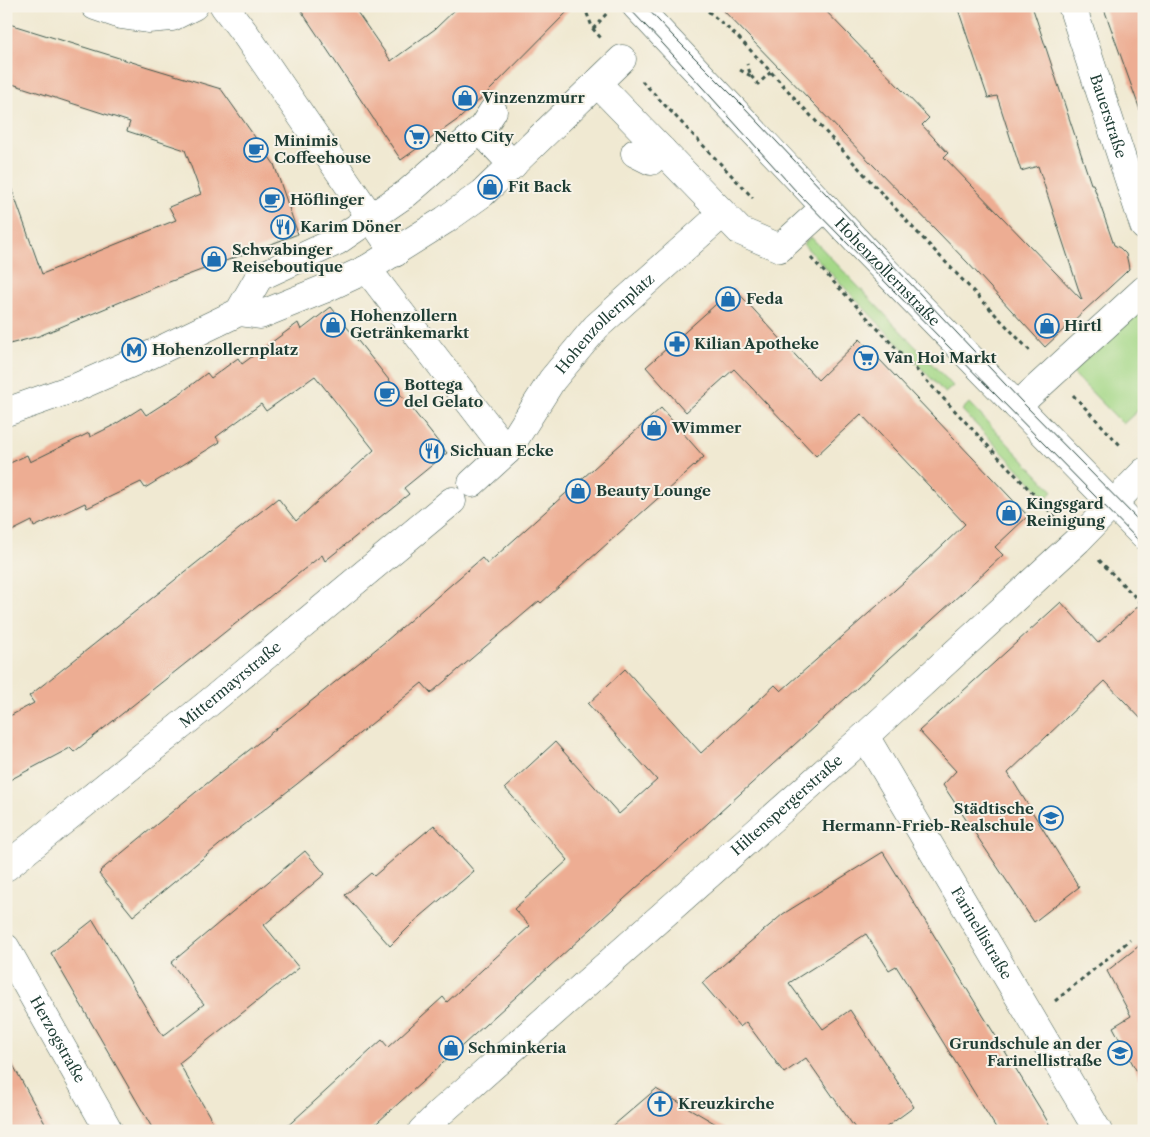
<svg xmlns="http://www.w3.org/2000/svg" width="1150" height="1137" font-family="'Libre Caslon Text',serif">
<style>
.green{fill:#a5d888;stroke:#628a5e}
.building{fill:#edad93}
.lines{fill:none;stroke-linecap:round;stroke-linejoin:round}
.minor-casing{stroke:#3e574c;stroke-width:29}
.path{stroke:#3e574c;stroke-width:3;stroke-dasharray:4 4;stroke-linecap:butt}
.minor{stroke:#fff;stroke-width:28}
.tram{stroke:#1f3d34;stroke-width:1}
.labels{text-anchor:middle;stroke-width:4;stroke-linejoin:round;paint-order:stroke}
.poi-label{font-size:15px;font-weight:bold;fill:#1f3d34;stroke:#f7f3e8;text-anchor:start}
.street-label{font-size:15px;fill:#1f3d34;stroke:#f7f3e8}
</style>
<rect width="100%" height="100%" fill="#f7f3e8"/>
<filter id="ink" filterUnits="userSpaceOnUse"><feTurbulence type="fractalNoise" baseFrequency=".02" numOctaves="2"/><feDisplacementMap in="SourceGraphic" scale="10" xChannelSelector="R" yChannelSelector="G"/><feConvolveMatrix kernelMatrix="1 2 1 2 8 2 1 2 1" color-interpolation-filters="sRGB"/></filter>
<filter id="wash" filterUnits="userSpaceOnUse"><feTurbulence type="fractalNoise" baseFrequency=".0096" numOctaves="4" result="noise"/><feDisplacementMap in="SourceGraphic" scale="20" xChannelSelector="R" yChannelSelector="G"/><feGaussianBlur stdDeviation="1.12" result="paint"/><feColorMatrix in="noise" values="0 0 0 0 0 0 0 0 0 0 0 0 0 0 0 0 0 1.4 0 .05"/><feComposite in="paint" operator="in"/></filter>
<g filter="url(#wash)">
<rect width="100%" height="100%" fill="#f0e9d2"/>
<g class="green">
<polygon points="811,237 953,386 945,393 803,244"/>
<polygon points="1144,306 1144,405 1123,424 1072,372"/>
<polygon points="969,403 1053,491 1046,498 962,410"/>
</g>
<g id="blocks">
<g class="building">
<polygon points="298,6 353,6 391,61 435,29 459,6 573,6 487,93 460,118 401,160"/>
<polygon points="719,6 821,6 929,118 922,125 948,153 944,157 1082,300 1038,166 1021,171 997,96 988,98 957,6 1032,6 1091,184 1093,184 1114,245 1120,248 1126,254 1128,263 1129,269 1124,274 1045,347 967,262"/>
<polygon points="1103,6 1144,6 1144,110 1140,110"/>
<polygon points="6,23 148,67 221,89 274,164 298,234 161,285 39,336 6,345 6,185 10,184 42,274 176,220 169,207 201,194 185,150 127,131 130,122 6,82"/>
<polygon points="734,288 818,380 860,339 1028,516 995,547 1003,555 974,582 368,1131 282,1131 382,1040 388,1047 443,997 447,1002 530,926 514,909 568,860 505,788 555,742 619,814 657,780 588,704 625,669 701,753 775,685 781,691 904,582 965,524 861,414 816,456 734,369 686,412 646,367"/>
<polygon points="331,307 447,453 404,488 409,494 325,561 322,555 74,752 70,748 6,782 6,718 34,703 29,696 278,498 296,521 374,450 315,376 266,411 261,404 216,437 220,442 145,488 141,482 87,508 85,503 34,527 32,521 6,534 6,465 27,455 30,462 89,433 90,437 114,425 141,408 146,415 182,392 207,373 211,378 238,358 242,364 298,323 301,330"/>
<polygon points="661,408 704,457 541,603 539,601 431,693 422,683 297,784 230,836 133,916 99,874 101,872 100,871 196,792 324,691 386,641 482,558 487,564"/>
<polygon points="1144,601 1144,722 1105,681 1008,773 1079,887 1034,922 943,785 956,771 919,731 1061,602 1098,643"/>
<polygon points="434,825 474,871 414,922 390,946 345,895 371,873 374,876"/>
<polygon points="305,851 325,874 264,925 299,968 179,1063 218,1131 154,1131 51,953 93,920 163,1036 204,1004 171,963"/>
<polygon points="883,852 1041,1110 1053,1131 998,1131 896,966 889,970 866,934 789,983 823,1029 850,1010 914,1107 881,1131 857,1131 806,1058 784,1073 746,1022 740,1027 702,983 783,914"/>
<polygon points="1144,942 1144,1085 1113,1027 1131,1016 1107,971"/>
<polygon points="6,1052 49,1131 6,1131"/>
<polygon points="656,1089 728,1131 607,1131"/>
</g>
</g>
</g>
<g filter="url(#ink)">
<use href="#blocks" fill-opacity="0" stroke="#3e574c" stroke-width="1"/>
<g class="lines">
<g class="minor-casing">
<g id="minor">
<polyline points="95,6 121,15 148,19 172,17 194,6"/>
<polyline points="224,6 246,35 395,253"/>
<path id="s1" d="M636,6l230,245 278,285"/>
<path id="s2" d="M1072,6l72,220"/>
<polyline points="597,83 740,231 780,248 825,207"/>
<polyline points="480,130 513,165"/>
<polyline points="635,153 651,161 662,150"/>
<polyline points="367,269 507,451"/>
<polyline points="239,312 259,277 337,241 407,193 482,128 493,111"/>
<polyline points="1017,406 1144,290"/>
<polyline points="6,412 77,387 150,355 239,312 260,315 324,289 367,269 445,220 483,193 622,59"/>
<path id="s3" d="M472,483l35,-32 45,-71 44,-53 126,-113"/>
<path id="s4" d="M865,736l233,395"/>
<path id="s5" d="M6,867l204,-165 242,-201"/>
<path id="s6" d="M6,948l103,183"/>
<path id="s7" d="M422,1131l18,-18 425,-377 213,-196 66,-68"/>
</g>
</g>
<g class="path">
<polyline points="584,6 593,29 601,38"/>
<polyline points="702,6 737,36 771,72 916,231 1032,353"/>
<polyline points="593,29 607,13"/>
<polyline points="740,70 751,76 747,64"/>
<polyline points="751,76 758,84 771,72"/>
<polyline points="642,81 753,198"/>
<polyline points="811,258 1057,519"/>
<polyline points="1073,395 1120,445"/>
<polyline points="1099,560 1144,606"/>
<polyline points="1055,1001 1130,940"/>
</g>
<use href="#minor" class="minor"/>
<g class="tram">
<polyline points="627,6 664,45 796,191 1144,546"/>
<polyline points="645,6 673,36 744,107 1022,402 1144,526"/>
</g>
</g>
</g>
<defs>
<g id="shop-ring" transform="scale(1.25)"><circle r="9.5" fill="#f7f3e8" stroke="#1f6fb2" stroke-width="1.5"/><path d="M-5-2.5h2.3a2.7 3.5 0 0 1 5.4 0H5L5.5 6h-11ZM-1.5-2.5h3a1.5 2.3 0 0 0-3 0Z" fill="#1f6fb2"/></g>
<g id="supermarket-ring" transform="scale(1.25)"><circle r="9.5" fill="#f7f3e8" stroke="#1f6fb2" stroke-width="1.5"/><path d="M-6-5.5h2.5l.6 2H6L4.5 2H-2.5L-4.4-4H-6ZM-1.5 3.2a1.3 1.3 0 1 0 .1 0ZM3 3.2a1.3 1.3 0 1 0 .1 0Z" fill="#1f6fb2"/></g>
<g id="cafe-ring" transform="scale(1.25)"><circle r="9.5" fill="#f7f3e8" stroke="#1f6fb2" stroke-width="1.5"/><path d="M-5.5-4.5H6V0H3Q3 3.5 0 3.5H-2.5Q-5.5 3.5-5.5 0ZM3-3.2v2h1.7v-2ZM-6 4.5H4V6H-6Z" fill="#1f6fb2"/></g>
<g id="restaurant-ring" transform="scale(1.25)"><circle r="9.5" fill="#f7f3e8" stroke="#1f6fb2" stroke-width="1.5"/><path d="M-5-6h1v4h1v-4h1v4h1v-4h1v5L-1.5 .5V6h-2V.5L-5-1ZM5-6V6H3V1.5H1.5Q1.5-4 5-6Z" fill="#1f6fb2"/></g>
<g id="pharmacy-ring" transform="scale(1.25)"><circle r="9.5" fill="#f7f3e8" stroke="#1f6fb2" stroke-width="1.5"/><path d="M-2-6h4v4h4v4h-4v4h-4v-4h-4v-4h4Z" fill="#1f6fb2"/></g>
<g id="metro-ring" transform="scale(1.25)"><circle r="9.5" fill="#f7f3e8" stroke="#1f6fb2" stroke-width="1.5"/><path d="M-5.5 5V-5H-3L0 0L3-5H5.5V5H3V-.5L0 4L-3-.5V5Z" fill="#1f6fb2"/></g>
<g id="school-ring" transform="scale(1.25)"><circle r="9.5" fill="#f7f3e8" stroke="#1f6fb2" stroke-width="1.5"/><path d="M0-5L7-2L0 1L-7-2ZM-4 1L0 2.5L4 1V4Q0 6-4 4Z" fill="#1f6fb2"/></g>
<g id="church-ring" transform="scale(1.25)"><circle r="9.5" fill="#f7f3e8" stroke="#1f6fb2" stroke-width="1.5"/><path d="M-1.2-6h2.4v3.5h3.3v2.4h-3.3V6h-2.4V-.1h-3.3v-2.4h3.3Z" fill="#1f6fb2"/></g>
</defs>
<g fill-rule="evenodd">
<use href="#shop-ring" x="465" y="98"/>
<use href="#supermarket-ring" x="417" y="137"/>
<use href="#cafe-ring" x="256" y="150"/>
<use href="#shop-ring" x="490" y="187"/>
<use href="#cafe-ring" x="272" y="200"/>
<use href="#restaurant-ring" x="283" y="227"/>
<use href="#shop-ring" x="214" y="259"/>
<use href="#shop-ring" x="728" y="299"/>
<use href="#shop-ring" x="333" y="325"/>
<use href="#shop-ring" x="1047" y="326"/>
<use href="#pharmacy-ring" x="677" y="344"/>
<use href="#metro-ring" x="134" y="350"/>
<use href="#supermarket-ring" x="866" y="358"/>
<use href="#cafe-ring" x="387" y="394"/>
<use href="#shop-ring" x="654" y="428"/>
<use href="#restaurant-ring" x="432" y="451"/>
<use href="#shop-ring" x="578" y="491"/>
<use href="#shop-ring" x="1009" y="513"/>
<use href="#school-ring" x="1051" y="818"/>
<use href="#shop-ring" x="451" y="1048"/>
<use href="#school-ring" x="1120" y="1053"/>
<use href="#church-ring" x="660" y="1104"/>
</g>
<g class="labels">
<g class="poi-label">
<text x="482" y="103">Vinzenzmurr</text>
<text x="434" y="142">Netto City</text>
<text x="274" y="146">Minimis<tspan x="274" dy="17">Coffeehouse</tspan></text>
<text x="508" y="192">Fit Back</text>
<text x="290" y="205">Höflinger</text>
<text x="300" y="232">Karim Döner</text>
<text x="232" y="255">Schwabinger<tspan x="232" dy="17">Reiseboutique</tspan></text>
<text x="746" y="304">Feda</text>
<text x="350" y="321">Hohenzollern<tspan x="350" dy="17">Getränkemarkt</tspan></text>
<text x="1064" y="331">Hirtl</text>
<text x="694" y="349">Kilian Apotheke</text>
<text x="152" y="355">Hohenzollernplatz</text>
<text x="884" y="363">Van Hoi Markt</text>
<text x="404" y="390">Bottega<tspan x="404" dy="17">del Gelato</tspan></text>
<text x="672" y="433">Wimmer</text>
<text x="450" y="456">Sichuan Ecke</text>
<text x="596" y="496">Beauty Lounge</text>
<text x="1026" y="509">Kingsgard<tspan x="1026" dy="17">Reinigung</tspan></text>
<text x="1034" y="814" text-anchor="end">Städtische<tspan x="1034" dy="17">Hermann-Frieb-Realschule</tspan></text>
<text x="1102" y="1049" text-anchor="end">Grundschule an der<tspan x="1102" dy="17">Farinellistraße</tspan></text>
<text x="468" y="1053">Schminkeria</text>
<text x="678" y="1109">Kreuzkirche</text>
</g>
<g class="street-label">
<text dy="5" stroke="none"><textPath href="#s2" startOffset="116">Bauerstraße</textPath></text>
<text dy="5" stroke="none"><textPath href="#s1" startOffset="366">Hohenzollernstraße</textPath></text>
<text dy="5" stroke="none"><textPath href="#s3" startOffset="209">Hohenzollernplatz</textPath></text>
<text dy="5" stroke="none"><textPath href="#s5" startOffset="289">Mittermayrstraße</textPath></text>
<text dy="5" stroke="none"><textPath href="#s7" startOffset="489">Hiltenspergerstraße</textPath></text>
<text dy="5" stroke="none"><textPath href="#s4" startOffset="229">Farinellistraße</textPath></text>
<text dy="5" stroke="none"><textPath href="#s6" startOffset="105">Herzogstraße</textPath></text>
</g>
</g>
<rect width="1150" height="1137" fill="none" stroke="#f7f3e8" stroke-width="25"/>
</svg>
